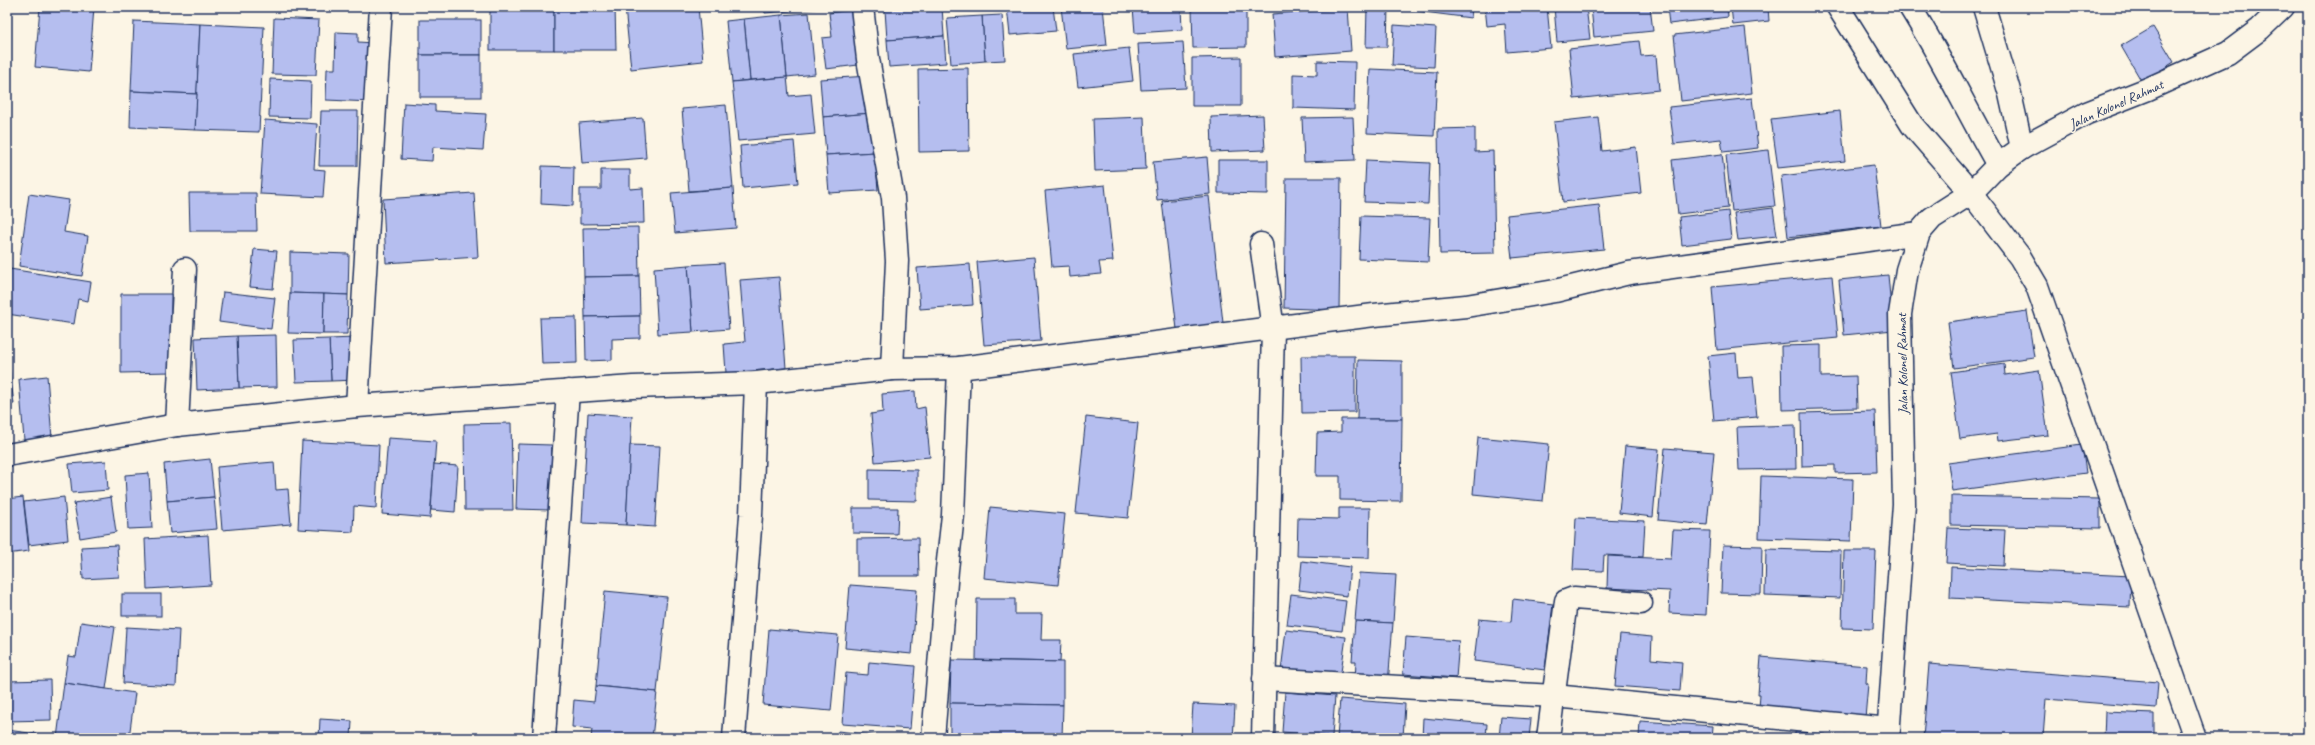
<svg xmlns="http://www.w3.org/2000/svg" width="2315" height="745" font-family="Caveat,sans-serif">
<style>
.building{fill:#b5beef;stroke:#1b2f5e}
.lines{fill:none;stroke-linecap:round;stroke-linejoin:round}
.minor-casing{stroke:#1b2f5e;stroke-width:25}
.minor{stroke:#fcf5e5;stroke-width:22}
.labels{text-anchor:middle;stroke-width:3;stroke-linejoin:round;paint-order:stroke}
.street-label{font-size:14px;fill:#1b2f5e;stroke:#fcf5e5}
</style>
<rect width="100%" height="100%" fill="#fcf5e5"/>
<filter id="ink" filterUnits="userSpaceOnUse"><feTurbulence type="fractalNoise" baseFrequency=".025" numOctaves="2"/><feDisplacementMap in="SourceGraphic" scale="8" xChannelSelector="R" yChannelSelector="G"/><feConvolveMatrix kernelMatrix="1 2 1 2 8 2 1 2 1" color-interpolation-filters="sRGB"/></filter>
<g filter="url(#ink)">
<g class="building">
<polygon points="40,7 94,7 89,72 35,67"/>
<rect x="490" y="7" width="64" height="43"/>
<polygon points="554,7 615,7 616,50 554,50"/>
<polygon points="625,7 698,7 703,61 631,69"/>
<polygon points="764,7 822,7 822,8 765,13"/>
<polygon points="942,7 944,36 887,40 885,10"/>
<polygon points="1007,7 1053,7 1056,31 1010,35"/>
<polygon points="1061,7 1103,7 1107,45 1066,49"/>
<polygon points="1133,7 1181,7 1182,30 1135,33"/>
<polygon points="1192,7 1246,7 1246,47 1193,48"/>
<polygon points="1367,7 1388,7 1387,47 1366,47"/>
<polygon points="1400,7 1472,7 1471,18 1400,9"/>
<polygon points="1485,7 1547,7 1551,48 1507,52 1505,24 1487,26"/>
<polygon points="1554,7 1586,7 1590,39 1557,42"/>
<polygon points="1591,7 1650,7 1653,31 1594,37"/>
<polygon points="1667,7 1727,7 1728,17 1669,24"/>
<polygon points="1731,7 1768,7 1769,21 1733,25"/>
<polygon points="1348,8 1351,51 1275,57 1272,14"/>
<polygon points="859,9 866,64 826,69 822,38 832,37 829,13"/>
<polygon points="809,13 815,74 787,77 781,15"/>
<polygon points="781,15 787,77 750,80 744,19"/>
<polygon points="1002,15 1005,60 985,61 982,16"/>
<polygon points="982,16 985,61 951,64 947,18"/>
<polygon points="274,18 319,20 316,75 272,74"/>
<polygon points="744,19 750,80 732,82 726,21"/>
<rect x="420" y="20" width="61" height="35"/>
<polygon points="134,21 200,24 197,94 131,91"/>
<polygon points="200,24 264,27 259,132 195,130"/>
<polygon points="1394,25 1436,28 1434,67 1392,65"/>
<polygon points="1745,27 1752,93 1681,101 1674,35"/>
<polygon points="2153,27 2174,62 2142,82 2121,46"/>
<polygon points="336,32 358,33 358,42 374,43 372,102 326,100 327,69 335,69"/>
<polygon points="944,36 946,63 889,67 887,40"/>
<polygon points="1639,41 1641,56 1656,55 1659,90 1574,99 1569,49"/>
<polygon points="1183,42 1186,88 1141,90 1138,44"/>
<polygon points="1129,48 1133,81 1078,87 1074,54"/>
<rect x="420" y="55" width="61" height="42"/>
<polygon points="1241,57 1241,106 1192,106 1192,58"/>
<polygon points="1317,61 1355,62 1354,110 1293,108 1293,74 1317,75"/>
<polygon points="968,68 969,151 919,152 918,69"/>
<polygon points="1370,69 1437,72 1434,136 1367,133"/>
<polygon points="869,76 872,113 823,117 820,79"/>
<polygon points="787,77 789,96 811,94 815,134 738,141 732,82"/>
<polygon points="270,79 311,81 310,118 269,117"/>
<polygon points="131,91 197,94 195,130 130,127"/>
<polygon points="1752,98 1758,148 1723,152 1721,139 1674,144 1669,107"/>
<polygon points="404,103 435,105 435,111 486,114 483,150 433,147 432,161 401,159"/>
<polygon points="726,105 733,188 689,191 682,109"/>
<polygon points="321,111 358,111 357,166 319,166"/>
<polygon points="1840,111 1845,161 1778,168 1771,119"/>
<polygon points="872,113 875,152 826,155 823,117"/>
<polygon points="1263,115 1265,150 1212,152 1211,117"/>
<polygon points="1144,117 1146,169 1095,171 1093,119"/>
<polygon points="1353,117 1355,160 1304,162 1302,118"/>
<polygon points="1598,117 1602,151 1636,147 1641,193 1563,202 1554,122"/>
<polygon points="643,118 646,158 582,163 579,123"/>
<polygon points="265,120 317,124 314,169 325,170 323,197 260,194"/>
<polygon points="1475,128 1475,152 1493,151 1495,253 1440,254 1438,129"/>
<polygon points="794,141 798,183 743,188 740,146"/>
<polygon points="1768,150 1775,206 1732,211 1726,155"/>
<polygon points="875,152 878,190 829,193 826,155"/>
<polygon points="1722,154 1728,208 1678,214 1672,160"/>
<polygon points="1207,157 1210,194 1157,200 1153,162"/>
<polygon points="1218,160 1268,160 1268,194 1218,193"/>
<polygon points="1366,160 1430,163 1428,204 1364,202"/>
<polygon points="1874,165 1881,226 1788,237 1781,176"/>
<polygon points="542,166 574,167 573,206 541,204"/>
<polygon points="601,170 630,170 630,189 643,188 644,223 580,224 580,189 601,189"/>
<polygon points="1286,178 1341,178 1339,310 1284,308"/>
<polygon points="1105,185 1113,261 1099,262 1101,274 1070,277 1069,266 1052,267 1045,191"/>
<polygon points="733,188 736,228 675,233 671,193"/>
<polygon points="189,193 256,193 257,231 190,231"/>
<polygon points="474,193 478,257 386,263 383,199"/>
<polygon points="29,194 69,200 64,232 88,236 82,276 19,266"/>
<polygon points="1209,196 1224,332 1178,338 1162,201"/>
<polygon points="1599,205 1604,249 1512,258 1507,215"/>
<polygon points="1773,208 1777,236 1738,240 1734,213"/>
<polygon points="1728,211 1731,239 1682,245 1679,217"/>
<polygon points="1361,216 1430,218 1428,262 1359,259"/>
<polygon points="638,227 639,276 584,277 583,228"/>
<polygon points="254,249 277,251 273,289 250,287"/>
<polygon points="290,252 349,254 348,295 290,293"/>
<polygon points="7,257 9,257 7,272"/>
<polygon points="1034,257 1041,341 984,345 977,262"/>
<polygon points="724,263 729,329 693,332 688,265"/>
<polygon points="970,264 973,305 920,309 917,268"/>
<polygon points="688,265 693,332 658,334 654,268"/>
<polygon points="10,269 91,282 88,301 78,299 74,324 7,314 7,289"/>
<polygon points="1888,275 1893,330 1844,335 1839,280"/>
<polygon points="639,276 640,316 585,317 584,277"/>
<polygon points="1832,276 1838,338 1717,350 1712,287"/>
<polygon points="779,277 786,368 726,373 724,344 745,342 740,280"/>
<polygon points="223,292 275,298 271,329 219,322"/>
<polygon points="290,293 324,294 323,334 288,333"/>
<polygon points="121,294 171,294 171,372 121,373"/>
<polygon points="324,294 348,295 347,334 323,334"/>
<polygon points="2027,311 2034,357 1954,368 1948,322"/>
<polygon points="640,316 640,338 612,339 612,360 586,361 585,317"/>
<polygon points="576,317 577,363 542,364 540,318"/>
<polygon points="276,335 277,387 239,388 237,336"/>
<polygon points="237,336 239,388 197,390 195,338"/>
<polygon points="355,338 357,380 331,381 329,339"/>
<polygon points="329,339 331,381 296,382 294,340"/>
<polygon points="1821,345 1821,377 1856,376 1857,408 1782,410 1781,346"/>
<polygon points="7,349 14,404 7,404"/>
<polygon points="1736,353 1738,378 1753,377 1757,417 1714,421 1708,356"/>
<polygon points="1301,356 1355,356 1355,412 1302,413"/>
<polygon points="1358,360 1402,361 1402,419 1357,419"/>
<polygon points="2004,364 2005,375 2039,370 2048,435 1998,441 1997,434 1960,439 1951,372"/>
<polygon points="47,376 52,438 24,440 19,379"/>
<polygon points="915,391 916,409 925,407 930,457 875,462 871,414 883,412 882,394"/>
<polygon points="1875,411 1877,472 1835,473 1835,465 1802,466 1801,413"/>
<polygon points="588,413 632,416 626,525 582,523"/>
<polygon points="1086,417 1138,423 1128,518 1076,513"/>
<polygon points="1341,419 1402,419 1401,501 1340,500 1340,476 1316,476 1317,433 1341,432"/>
<polygon points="511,423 513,510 465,510 464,424"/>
<polygon points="1795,425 1796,469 1739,470 1737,427"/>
<polygon points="1478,437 1549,444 1543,501 1473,494"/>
<polygon points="388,438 436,441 430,518 382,514"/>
<polygon points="302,441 379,445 376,508 354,506 353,532 298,529"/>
<polygon points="518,444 552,445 550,510 516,509"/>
<polygon points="630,445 660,446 655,527 626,525"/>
<polygon points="2082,445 2086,473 1952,491 1948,463"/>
<polygon points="1625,446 1659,449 1653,517 1619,513"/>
<polygon points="1665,448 1714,452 1707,525 1658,520"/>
<polygon points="210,459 214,497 167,501 164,464"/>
<polygon points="106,461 108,490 72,493 69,464"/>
<polygon points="274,462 276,490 288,489 291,524 222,530 217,467"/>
<polygon points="434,464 458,466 455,512 431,510"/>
<polygon points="869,469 917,470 917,501 869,500"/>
<polygon points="149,473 152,528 128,529 125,475"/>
<polygon points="1761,476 1853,479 1851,541 1759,538"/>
<polygon points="1951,496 2100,499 2100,528 1951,525"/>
<polygon points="23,497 29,551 7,554 7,499"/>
<polygon points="64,497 68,540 29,545 24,502"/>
<polygon points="111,497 116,532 80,538 74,503"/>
<polygon points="214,497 217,529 170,533 167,501"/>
<polygon points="990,507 1065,514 1058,585 984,578"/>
<polygon points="853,508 898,508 897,534 853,533"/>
<polygon points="1339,508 1370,508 1369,558 1297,556 1298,518 1339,519"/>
<polygon points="1576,518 1645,521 1643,557 1604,555 1603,571 1573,570"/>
<polygon points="1948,528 2005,530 2003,566 1946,563"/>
<polygon points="1673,530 1710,531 1706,615 1669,613 1670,591 1607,588 1608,556 1671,559"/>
<polygon points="208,535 211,585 147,589 145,539"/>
<polygon points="918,538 919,576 857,576 857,539"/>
<polygon points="117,545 119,577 83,579 81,547"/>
<polygon points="1723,545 1762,546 1761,594 1721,593"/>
<polygon points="1766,549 1841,551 1840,598 1765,595"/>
<polygon points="1844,551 1876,551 1873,629 1842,628"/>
<polygon points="1302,561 1350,567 1347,596 1299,590"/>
<polygon points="1951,567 2131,576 2130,607 1950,598"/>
<polygon points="1359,573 1396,575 1393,623 1355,621"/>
<polygon points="850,585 917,590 912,654 845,648"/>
<polygon points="605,591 667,597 657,692 596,686"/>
<rect x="122" y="594" width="39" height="22"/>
<polygon points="1291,594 1346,601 1342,631 1287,625"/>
<polygon points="977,599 1015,599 1015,614 1042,614 1041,640 1061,640 1060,662 976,660"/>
<polygon points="1513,599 1553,604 1545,670 1474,661 1479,619 1511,622"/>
<polygon points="1355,621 1393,623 1388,684 1355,681 1356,661 1352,661"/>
<polygon points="81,622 115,627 106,689 64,683 68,656 76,657"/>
<polygon points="126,627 179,630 176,686 123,683"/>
<polygon points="769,629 838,635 831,711 763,705"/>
<polygon points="1286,630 1346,637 1340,679 1281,671"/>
<polygon points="1620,634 1652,637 1651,659 1682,662 1680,691 1615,686"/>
<polygon points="1406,637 1459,641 1456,678 1403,674"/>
<polygon points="1761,657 1867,666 1866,683 1868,684 1865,718 1759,708 1760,694 1758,694"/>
<polygon points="951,660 1063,662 1063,705 950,703"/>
<polygon points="869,662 915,666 910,729 842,724 846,673 868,675"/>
<polygon points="1929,664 2158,682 2156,708 2046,699 2043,738 1923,738"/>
<polygon points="50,680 51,720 7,721 7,681"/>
<polygon points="64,683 135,693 129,738 57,738"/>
<polygon points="596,686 657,692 652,738 591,738 592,729 572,727 574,700 594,702"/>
<polygon points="1285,692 1335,696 1332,736 1282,732"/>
<polygon points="1340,699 1405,704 1403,738 1337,738"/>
<polygon points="950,703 1063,705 1062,738 950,738"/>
<polygon points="1193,704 1235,706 1233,738 1191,738"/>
<polygon points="2105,712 2154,714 2154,738 2104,738"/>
<polygon points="1501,717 1531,719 1529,738 1499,738"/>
<polygon points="1423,718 1487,724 1486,738 1422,738"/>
<polygon points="320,719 352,721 351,738 319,738"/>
<polygon points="1640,721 1713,726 1712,738 1639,738"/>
<polygon points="1796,729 1855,738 1794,738"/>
<polygon points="7,730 37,734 36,738 7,738"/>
<polygon points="838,731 894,738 837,738"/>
<polygon points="1563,733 1592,735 1592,738 1562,738"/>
</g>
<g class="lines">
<g class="minor-casing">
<g id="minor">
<polyline points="862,7 868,59 893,198 897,261 892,369"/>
<polyline points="1838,7 1912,125 1971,193 2020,257 2037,286 2195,738"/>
<path d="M1910,7c32,51 58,106 88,158"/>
<polyline points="1984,7 2010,94 2022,148"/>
<polyline points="1261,244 1273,329 1263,738"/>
<path d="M357,406c9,-133 15,-266 24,-399"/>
<polyline points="177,425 185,269"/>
<polyline points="7,455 177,425 357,406 633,387 756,383 892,369 959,368 1374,315 1466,306 1555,291 1629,273 1919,233"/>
<polyline points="1264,679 1554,696 1889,729"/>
<polyline points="544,738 568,391"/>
<polyline points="734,738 751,515 756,383"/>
<polyline points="933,738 947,570 953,515 959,368"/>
<polyline points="1548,738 1566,601 1574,598 1641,603"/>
<polyline points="1888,738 1904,504 1900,314 1907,270 1919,233 1932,218 1971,193 1998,165 2022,148 2087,113 2148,89 2228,53 2260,29 2283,7"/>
</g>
</g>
<use href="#minor" class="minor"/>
</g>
</g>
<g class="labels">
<g class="street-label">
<text transform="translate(2116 104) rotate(-24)" y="5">Jalan Kolonel Rahmat</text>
<text transform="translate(1902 364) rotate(-91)" y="5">Jalan Kolonel Rahmat</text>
</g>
</g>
<rect width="2315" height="745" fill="none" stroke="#fcf5e5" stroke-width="24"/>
<rect x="12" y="12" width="2291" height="721" fill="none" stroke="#1b2f5e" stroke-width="1.5" filter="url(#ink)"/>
</svg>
